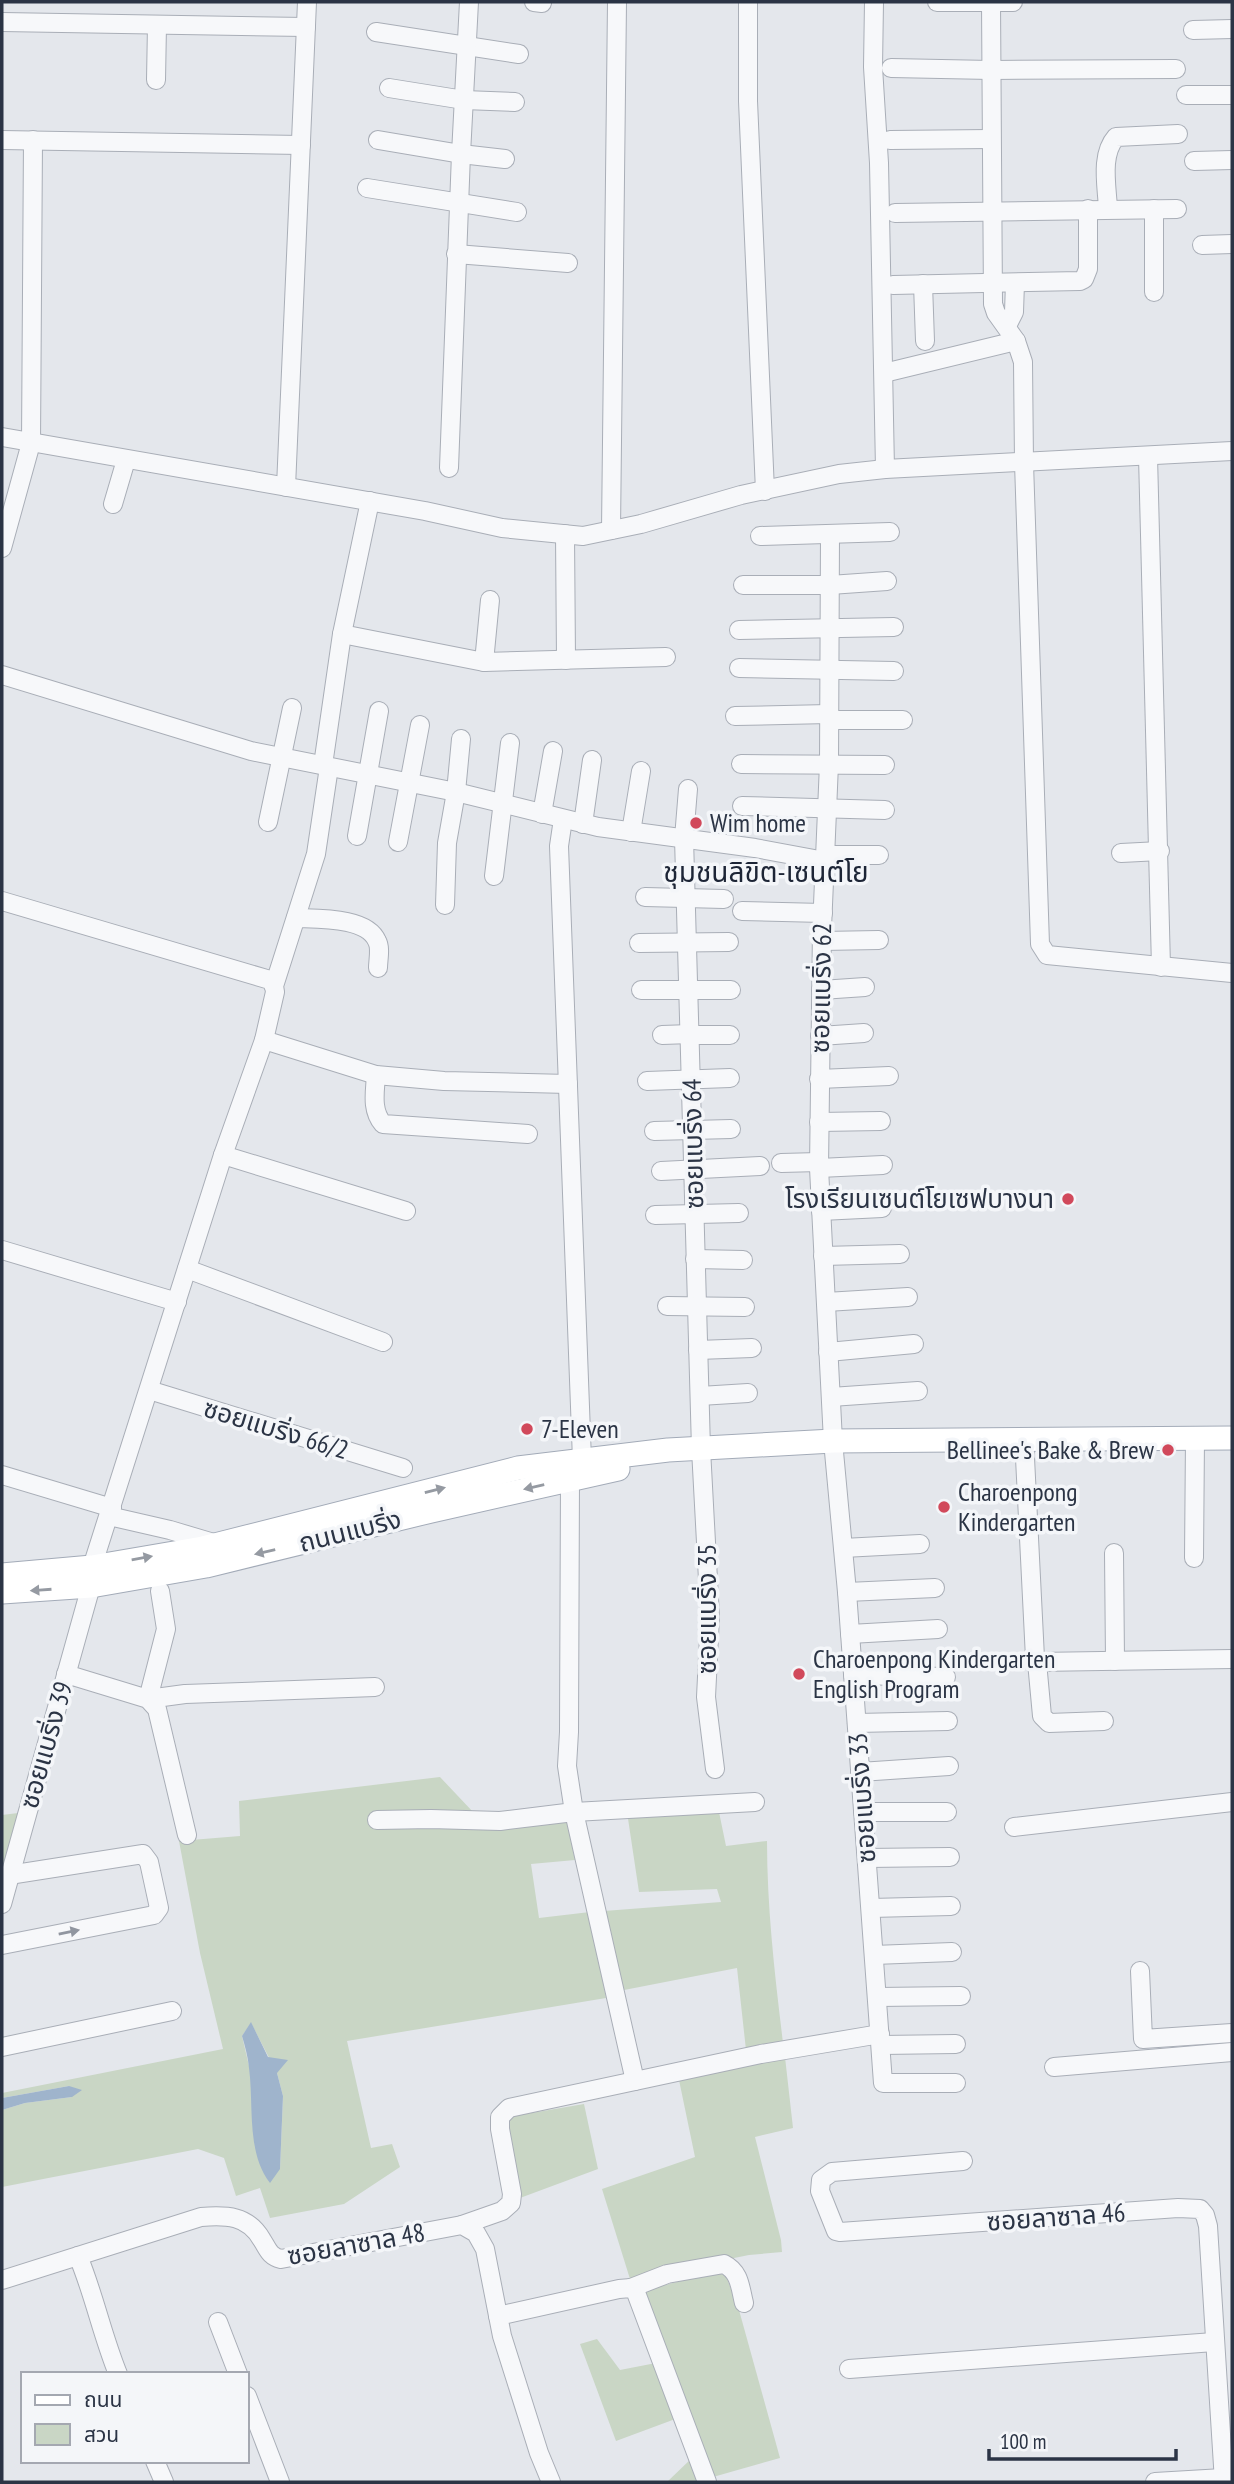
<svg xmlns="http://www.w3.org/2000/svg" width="1234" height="2484" font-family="'PT Sans Narrow','Noto Sans Thai',sans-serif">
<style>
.green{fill:#c9d6c5;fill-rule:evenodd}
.water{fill:#9fb4cc}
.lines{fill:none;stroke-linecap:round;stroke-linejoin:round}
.minor-casing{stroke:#a9aeb7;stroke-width:20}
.major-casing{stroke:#a3abb8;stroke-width:25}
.minor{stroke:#f7f8fa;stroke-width:18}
.major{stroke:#fff;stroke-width:23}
.oneway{fill:#959aa2}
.oneway2{fill:#9196a0}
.poi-dot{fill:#d1495b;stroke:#f4f6f9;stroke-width:2.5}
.labels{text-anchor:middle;stroke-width:7;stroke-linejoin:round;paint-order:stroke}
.poi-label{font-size:26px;fill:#2b3445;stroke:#f4f6f9;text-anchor:start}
.street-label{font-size:26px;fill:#2b3445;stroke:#f4f6f9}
.neighbourhood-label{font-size:28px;fill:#1d2536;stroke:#f4f6f9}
</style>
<rect width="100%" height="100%" fill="#e4e7ec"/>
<g class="green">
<path d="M440,1777l34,36 90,-6 11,53 -44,4 8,54 51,-6 16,86 -259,43 24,107 21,-4 8,23 -56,37 -74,14 -10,-30 -24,8 -12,-38 -26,-9 -196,38v-77l23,-7 47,-6 -3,-11 -67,12v-5l221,-44 -23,-96 -21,-112 61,-5 -1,-35zM251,2023l26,50 6,23 -3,73 -31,-103 -7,-30z"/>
<path d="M627,1812h92l7,34 41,-5c0,68 8,135 16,202l-37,7 -9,-82 -118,23 -15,-80 117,-9 -4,-13 -78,3z"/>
<polygon points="18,1813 9,1858 2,1882 2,1815"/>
<polygon points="785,2057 793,2128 755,2137 781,2240 782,2252 749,2255 630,2279 602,2189 695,2157 679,2080"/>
<polygon points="584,2104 598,2169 520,2198 504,2126 508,2117"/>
<polygon points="717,2272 726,2276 739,2310 780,2458 713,2477 645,2290"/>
<polygon points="597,2339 620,2370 656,2363 678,2418 616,2441 580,2344"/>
<polygon points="692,2458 701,2482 667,2482"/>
</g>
<g class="water">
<path d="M251,2022l17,35 20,3 -11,13 6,23 -3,73 -10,14c-24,-31 -16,-78 -21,-115 -1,-11 -4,-22 -7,-32z"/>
<polygon points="69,2086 82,2090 72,2097 25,2103 2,2110 2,2098"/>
</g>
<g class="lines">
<g class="minor-casing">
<g id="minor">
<polyline points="534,2 542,3"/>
<polyline points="748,2 748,101 765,491"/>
<polyline points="874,2 873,67 879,163 885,469"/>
<polyline points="937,2 1013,2"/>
<polyline points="991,2 993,304 996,313 1016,341 1023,362 1024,463 1040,944 1047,955 1232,973"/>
<polyline points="2,22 306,27"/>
<polyline points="1193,30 1232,29"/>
<polyline points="376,32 519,54"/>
<polyline points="891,68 991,70 1176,69"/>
<polyline points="156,80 157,25"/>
<polyline points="389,88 464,100 515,102"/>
<polyline points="1186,95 1232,95"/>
<polyline points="2,140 301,145"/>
<polyline points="378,140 461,154 505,159"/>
<polyline points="890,140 990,139"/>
<polyline points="1194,161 1232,160"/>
<polyline points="367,188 517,212"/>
<path d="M1108,209c-1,-23 -8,-54 8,-72l62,-3"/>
<polyline points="895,213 1177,209"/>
<polyline points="1202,245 1232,244"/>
<polyline points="456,254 568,263"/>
<polyline points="923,284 925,341"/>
<polyline points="893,285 1080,281 1084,279 1088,269 1088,209"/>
<polyline points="1154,292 1154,209"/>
<polyline points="1007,326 1014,312 1015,283"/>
<polyline points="884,373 1016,341"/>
<polyline points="2,437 425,511 502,528 583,536 641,524 741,495 839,474 885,469 1232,451"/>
<polyline points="1148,456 1161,967"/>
<polyline points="449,468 461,154 469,2"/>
<polyline points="286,487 307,2"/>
<polyline points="113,504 126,460"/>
<polyline points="611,530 617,2"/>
<polyline points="565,534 566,660"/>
<polyline points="830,534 829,764 822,928 819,1168 833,1441 847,1592 883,2083 956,2083"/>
<polyline points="760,536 890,532"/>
<polyline points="2,548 31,443 33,140"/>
<polyline points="743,585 830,585 887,581"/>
<polyline points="739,630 894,627"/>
<polyline points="342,634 484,662 666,657"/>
<polyline points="484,662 490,600"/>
<polyline points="739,668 894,671"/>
<polyline points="2,675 251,751 456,792 598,827 755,848 825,861"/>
<polyline points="735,716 829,714"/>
<polyline points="829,720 903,720"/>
<polyline points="741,764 885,765"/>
<polyline points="323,765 342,634 370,501"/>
<polyline points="688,789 684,838 701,1449 710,1617 706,1697 715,1769"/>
<polyline points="742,806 885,810"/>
<polyline points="542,814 553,751"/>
<polyline points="563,819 559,846 582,1460"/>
<polyline points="268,822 292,708"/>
<polyline points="583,824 592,760"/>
<polyline points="631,832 641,771"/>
<polyline points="357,836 379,711"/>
<polyline points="398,842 420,725"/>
<polyline points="1121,853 1160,851"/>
<polyline points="826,855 879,855"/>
<polyline points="494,876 510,743"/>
<polyline points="645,897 724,899"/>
<polyline points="2,901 270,980 274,986"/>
<polyline points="445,905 447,843 456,792 461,739"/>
<polyline points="742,911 823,913"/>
<path d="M296,918c23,1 71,-1 81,23 4,7 1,19 1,27"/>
<polyline points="822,941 879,940"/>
<polyline points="639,943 729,942"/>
<polyline points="641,990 731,990"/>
<polyline points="821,990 865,987"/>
<polyline points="662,1035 691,1034"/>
<polyline points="691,1035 730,1035"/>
<polyline points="820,1036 864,1033"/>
<polyline points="264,1040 376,1075 444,1081 568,1084"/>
<path d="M376,1075c-1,17 -5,35 7,49l145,10"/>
<polyline points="819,1079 889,1076"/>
<polyline points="647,1081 730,1078"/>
<polyline points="819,1122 881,1121"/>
<polyline points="654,1131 731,1129"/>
<polyline points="223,1155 406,1211"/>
<polyline points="781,1163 819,1162"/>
<polyline points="819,1168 883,1165"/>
<polyline points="661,1171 760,1166"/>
<polyline points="821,1211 882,1208"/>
<polyline points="655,1215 739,1213"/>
<polyline points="2,1250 177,1302"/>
<polyline points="823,1256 900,1254"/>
<polyline points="695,1259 743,1260"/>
<polyline points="187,1269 383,1342"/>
<polyline points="826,1302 908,1297"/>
<polyline points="667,1306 745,1307"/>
<polyline points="698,1350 752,1348"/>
<polyline points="828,1352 914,1344"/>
<polyline points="149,1390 403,1468"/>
<polyline points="700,1396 748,1393"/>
<polyline points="831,1397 918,1391"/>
<polyline points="1024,1438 1035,1658 1037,1662 1232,1659"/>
<polyline points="2,1475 112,1508"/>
<polyline points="570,1479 569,1732 567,1766 574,1812 635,2081"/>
<polyline points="109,1516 170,1530 217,1544"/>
<polyline points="843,1548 920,1544"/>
<polyline points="1114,1553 1115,1661"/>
<polyline points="1194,1558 1195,1438"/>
<polyline points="92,1567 223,1155 264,1040 275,992 274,986 316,854 329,767"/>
<polyline points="160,1591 166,1629 148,1699 185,1694 375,1687"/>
<polyline points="847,1592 935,1588"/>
<polyline points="850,1634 938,1629"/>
<polyline points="1037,1662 1042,1716 1049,1723 1104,1721"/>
<polyline points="66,1674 148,1699 157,1709 187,1835"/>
<polyline points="853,1675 946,1677"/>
<polyline points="857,1723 948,1721"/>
<polyline points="860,1772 949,1766"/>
<polyline points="863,1812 947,1812"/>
<polyline points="377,1820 431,1819 500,1821 574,1812 755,1802"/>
<polyline points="1014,1827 1232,1802"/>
<polyline points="867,1858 950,1857"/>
<polyline points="2,1904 91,1586"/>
<polyline points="871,1908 951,1906"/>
<polyline points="2,1945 154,1915 159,1908 149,1862 143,1854 9,1875"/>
<polyline points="874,1955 952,1952"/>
<polyline points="1140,1971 1143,2039 1232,2033"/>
<polyline points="877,1997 961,1996"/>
<polyline points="881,2045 956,2044"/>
<polyline points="2,2047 172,2011"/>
<polyline points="1054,2067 1232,2052"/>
<polyline points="963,2161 832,2172 821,2180 820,2191 836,2231 840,2232 1178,2208 1200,2209 1205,2215 1208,2226 1224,2482"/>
<polyline points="462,2225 502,2211 511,2203 512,2194 500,2129 500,2117 509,2108 761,2054 880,2034"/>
<path d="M78,2256c16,38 24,79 40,118"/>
<path d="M2,2280l199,-63c25,-2 47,-2 61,23 6,9 7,16 19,19l181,-34 14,8 9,16 17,87 37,117 12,29"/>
<path d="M631,2288l36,-14 57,-10c16,8 16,23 20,39"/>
<polyline points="498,2316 619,2289 631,2288 635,2290 707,2482"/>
<polyline points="218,2322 238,2374"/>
<polyline points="849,2369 1214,2342"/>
<polyline points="247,2396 280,2482"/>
<polyline points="155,2461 164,2482"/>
<polyline points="1155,2482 1223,2478"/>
</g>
</g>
<g class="major-casing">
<g id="major">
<polyline points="2,1575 92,1567 203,1548 518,1468 668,1450 833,1441 1232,1438"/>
<polyline points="2,1592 91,1586 206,1566 431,1511 618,1469"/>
</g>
</g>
<use href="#minor" class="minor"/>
<use href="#major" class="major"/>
</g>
<defs><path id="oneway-solid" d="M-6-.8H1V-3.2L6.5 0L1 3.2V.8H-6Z" transform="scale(1.75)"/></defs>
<g class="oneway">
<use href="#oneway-solid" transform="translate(534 1487) rotate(167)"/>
<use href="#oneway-solid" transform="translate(435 1490) rotate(-14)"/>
<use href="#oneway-solid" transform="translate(265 1552) rotate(167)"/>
<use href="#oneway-solid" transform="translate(142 1558) rotate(-10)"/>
<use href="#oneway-solid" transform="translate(41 1590) rotate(176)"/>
</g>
<use class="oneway2" href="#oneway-solid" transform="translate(69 1932) rotate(-11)"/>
<g class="poi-dot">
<circle cx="696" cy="823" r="7"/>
<circle cx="1068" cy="1199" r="7"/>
<circle cx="527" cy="1429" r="7"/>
<circle cx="1168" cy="1450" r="7"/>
<circle cx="944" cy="1507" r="7"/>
<circle cx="799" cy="1674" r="7"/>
</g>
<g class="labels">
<g class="poi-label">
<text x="710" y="832">Wim home</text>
<text x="1054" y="1208" text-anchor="end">โรงเรียนเซนต์โยเซฟบางนา</text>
<text x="541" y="1438">7-Eleven</text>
<text x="1154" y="1459" text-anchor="end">Bellinee's Bake &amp; Brew</text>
<text x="958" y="1501">Charoenpong<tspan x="958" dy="30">Kindergarten</tspan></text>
<text x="813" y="1668">Charoenpong Kindergarten<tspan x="813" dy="30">English Program</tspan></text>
</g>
<g class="street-label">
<text transform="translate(821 988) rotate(-89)" y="9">ซอยแบริ่ง 62</text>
<text transform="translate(693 1144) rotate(-91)" y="9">ซอยแบริ่ง 64</text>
<text transform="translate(276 1429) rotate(17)" y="9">ซอยแบริ่ง 66/2</text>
<text transform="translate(350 1531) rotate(-14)" y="9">ถนนแบริ่ง</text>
<text transform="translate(707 1609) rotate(-90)" y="9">ซอยแบริ่ง 35</text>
<text transform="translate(46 1745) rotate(-74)" y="9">ซอยแบริ่ง 39</text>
<text transform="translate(862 1798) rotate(-94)" y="9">ซอยแบริ่ง 33</text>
<text transform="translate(1056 2217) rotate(-4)" y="9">ซอยลาซาล 46</text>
<text transform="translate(356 2244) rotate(-10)" y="9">ซอยลาซาล 48</text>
</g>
<g class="neighbourhood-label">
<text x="766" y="882">ชุมชนลิขิต-เซนต์โย</text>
</g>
</g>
<rect width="1234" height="2484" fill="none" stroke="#2b3445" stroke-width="7"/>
<rect x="21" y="2372" width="228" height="91" fill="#f4f6f9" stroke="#a4a8b1" stroke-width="2"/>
<rect x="35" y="2395" width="35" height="10" fill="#ffffff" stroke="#a4a8b1" stroke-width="2"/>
<text x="84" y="2407" font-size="21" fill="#2b3445">ถนน</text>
<rect x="35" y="2424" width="35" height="21" fill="#c9d6c5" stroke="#a4a8b1" stroke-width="2"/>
<text x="84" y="2442" font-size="21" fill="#2b3445">สวน</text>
<path d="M989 2449v10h187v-10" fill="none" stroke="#2b3445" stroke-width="3.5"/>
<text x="1000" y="2449" font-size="21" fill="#2b3445" stroke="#f4f6f9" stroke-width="5" paint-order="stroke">100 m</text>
</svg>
